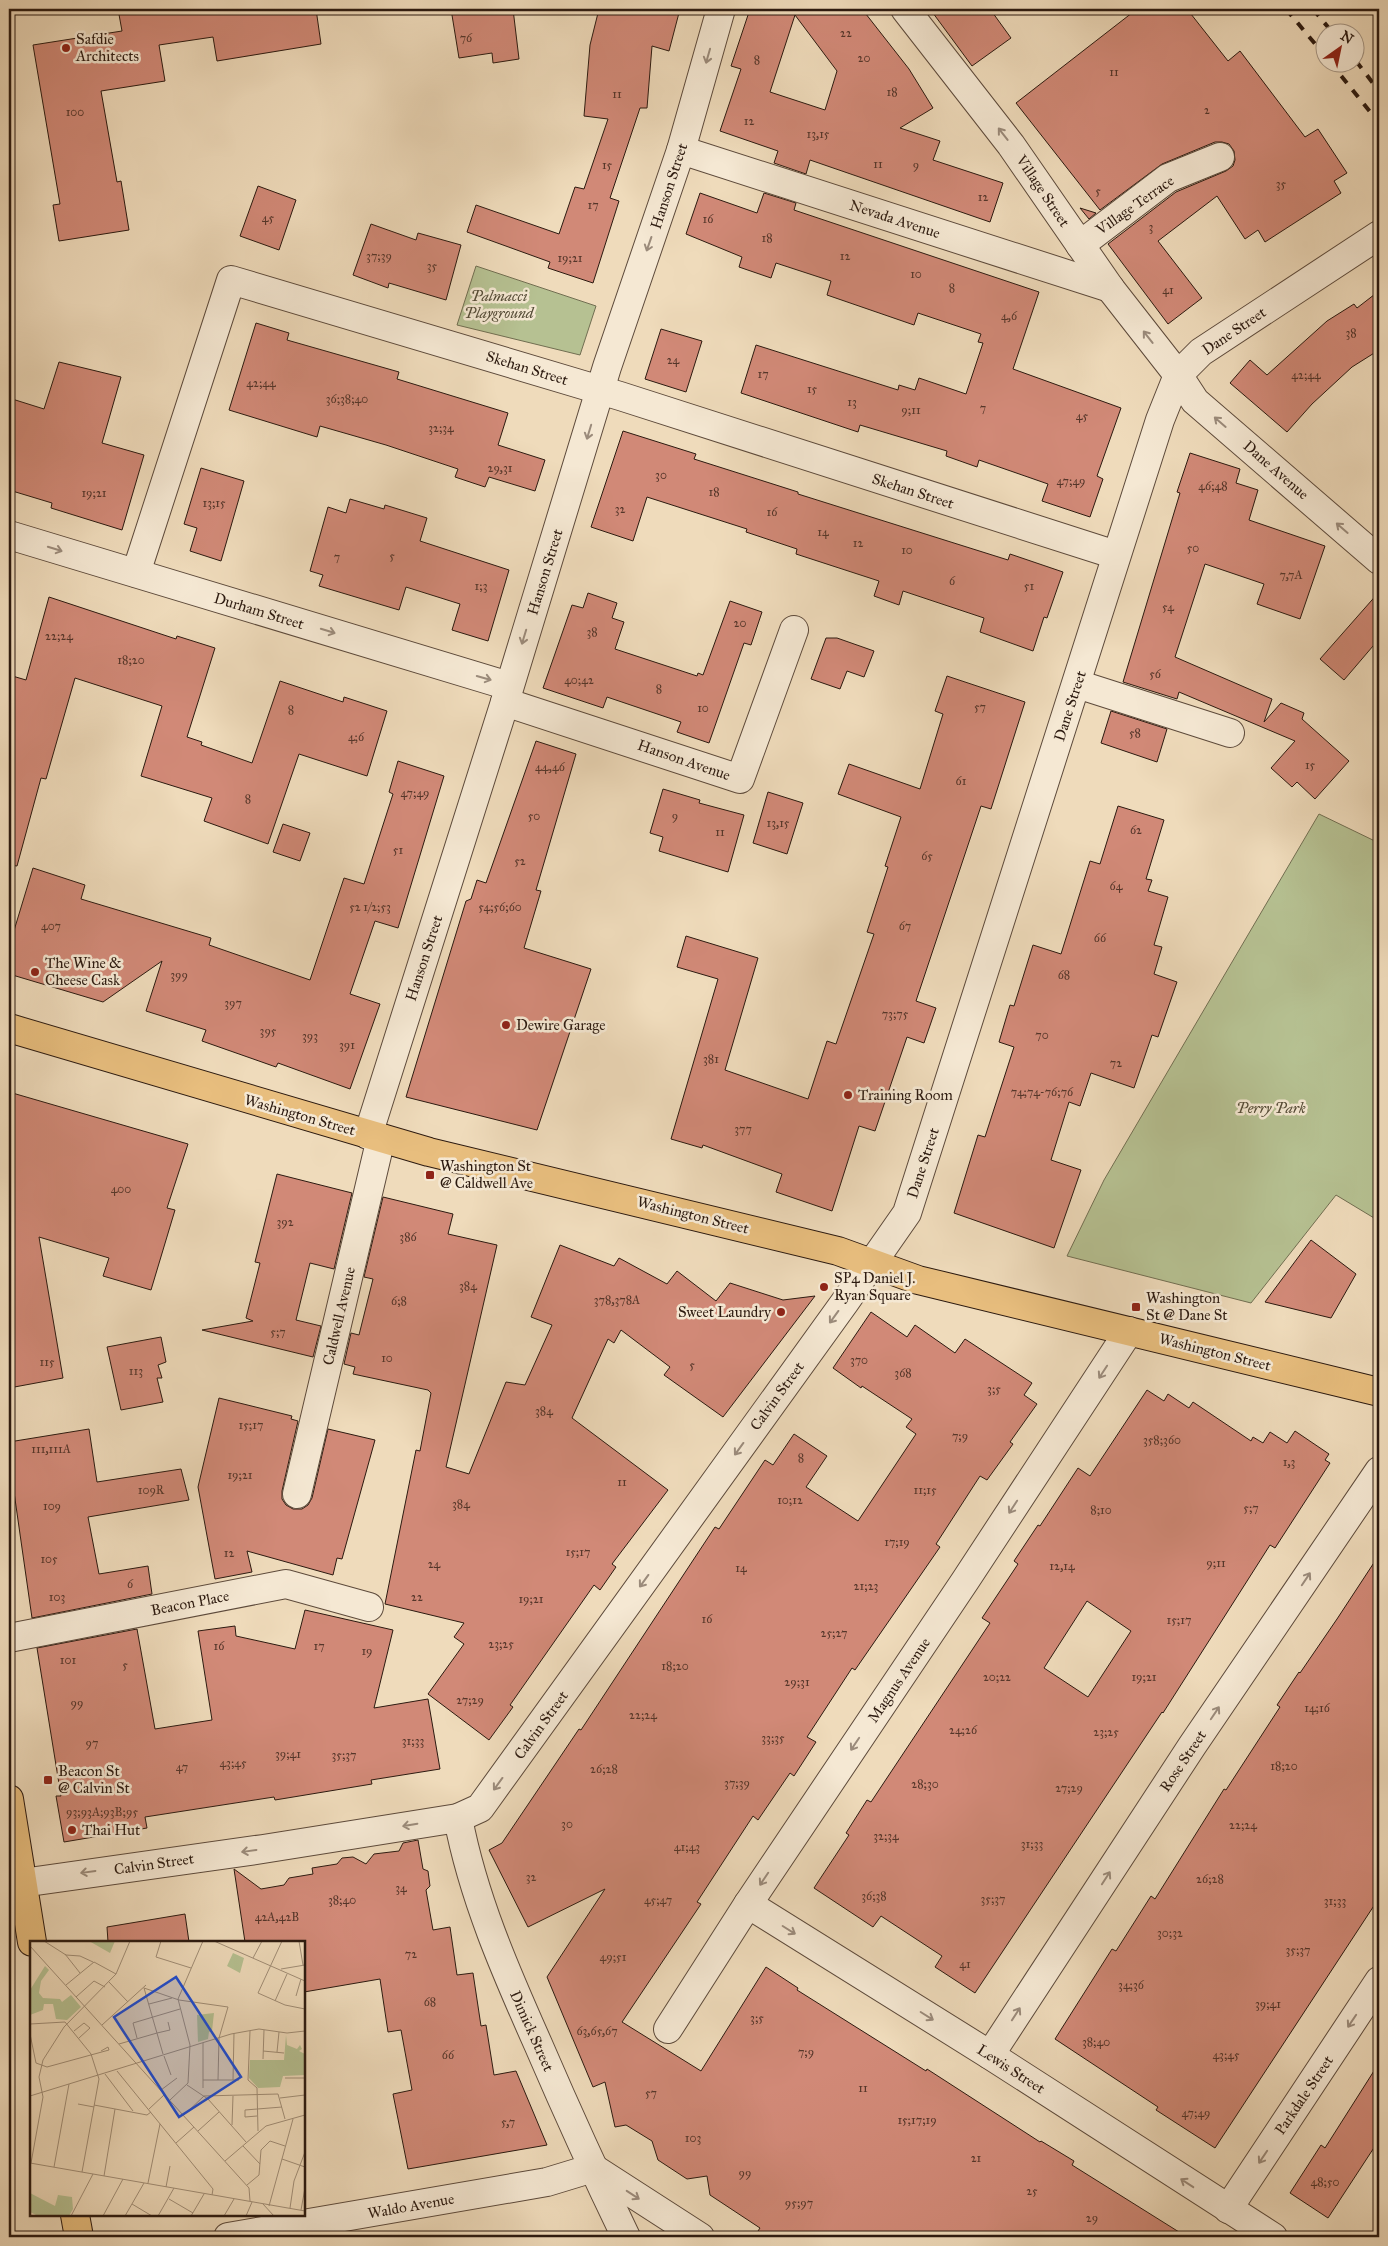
<svg xmlns="http://www.w3.org/2000/svg" width="1388" height="2246" font-family="'IM FELL Great Primer',serif">
<style>
.green{fill:#b6c192;stroke:#716e51}
.building{fill:#d18977;stroke:#2c1a10;fill-rule:evenodd}
.lines{fill:none;stroke-linecap:round;stroke-linejoin:round}
.minor-casing{stroke:#5d4a3b;stroke-width:30}
.major-casing{stroke:#2c1a10;stroke-width:30}
.minor{stroke:#f5e8d3;stroke-width:28}
.major{stroke:#e8be7e;stroke-width:28}
.rail{stroke:#2c1a10;stroke-width:4;stroke-dasharray:9 9;stroke-linecap:butt}
.oneway{stroke:#9b8b7b}
.poi-dot{fill:#8f2418;stroke:#f5e8d3;stroke-width:2}
.labels{text-anchor:middle;stroke-width:5;stroke-linejoin:round;paint-order:stroke}
.number-label{font-size:12px;fill:#55362a}
.poi-label{font-size:15px;fill:#2c1a10;stroke:#f5e8d3;text-anchor:start}
.street-label{font-size:15px;fill:#2c1a10;stroke:#f5e8d3}
.park-label{font-size:15px;font-style:italic;fill:#554c37;stroke:#f5e8d3}
.inset-road{fill:none;stroke:#a18e77;stroke-width:1}
.view{fill:#1d4ed8;fill-opacity:0.15;stroke:#1d4ed8;stroke-width:2.5}
.inset-edge{fill:none;stroke:#2c1a10;stroke-width:2.5}
</style>
<rect width="100%" height="100%" fill="#efdbbb"/>
<filter id="stains"><feTurbulence type="fractalNoise" baseFrequency=".004" numOctaves="4"/><feColorMatrix values="0 0 0 0 .2 0 0 0 0 .09 0 0 0 0 .02 0 0 0 .5 -.17"/></filter>
<radialGradient id="worn" r=".72"><stop offset=".6" stop-color="#630" stop-opacity="0"/><stop offset="1" stop-color="#630" stop-opacity=".3"/></radialGradient>
<g class="green">
<polygon points="476,266 596,306 580,355 457,325"/>
<polygon points="1319,814 1379,843 1379,1221 1336,1195 1251,1303 1067,1256 1104,1180"/>
</g>
<g class="building">
<polygon points="118,9 316,9 321,44 217,61 213,37 159,45 165,81 101,91 117,182 121,181 129,230 59,241 53,205 60,204 33,45 122,31"/>
<polygon points="451,9 513,9 519,59 493,63 492,53 459,58"/>
<polygon points="599,9 680,9 669,51 652,46 647,108 640,108 610,198 619,201 593,283 548,268 550,262 467,232 476,205 559,234 575,187 584,189 608,119 584,116 590,45"/>
<path d="M750,9h112l47,60 24,39 -33,20 40,13 -7,19 70,23 -13,39 -180,-62 -4,14 -32,-11 4,-12 -58,-20 21,-62 -10,-3zM795,15l42,56 -12,39 -55,-18z"/>
<polygon points="930,9 990,9 1011,38 972,66"/>
<polygon points="1137,9 1187,9 1228,61 1240,51 1305,137 1318,129 1347,173 1334,181 1341,193 1265,242 1258,230 1245,239 1217,196 1158,241 1202,298 1168,324 1108,244 1176,192 1226,171 1233,166 1235,160 1234,151 1229,144 1222,142 1215,142 1162,164 1100,210 1016,103"/>
<polygon points="258,186 296,200 279,250 240,236"/>
<polygon points="700,193 757,213 764,193 796,203 794,210 1039,292 1013,369 1121,408 1097,476 1103,479 1090,517 1042,501 1048,484 979,460 977,467 946,456 947,451 860,425 858,432 741,393 756,345 898,390 899,385 915,390 919,378 966,394 983,343 978,342 981,334 918,313 914,325 827,295 831,281 776,263 771,278 739,267 742,257 686,234"/>
<polygon points="1080,208 1096,213 1089,219"/>
<polygon points="371,224 416,240 418,233 461,245 446,300 389,283 388,288 353,275"/>
<polygon points="1379,291 1379,350 1352,367 1312,404 1287,432 1230,383 1250,360 1267,375 1327,321 1354,304 1357,308"/>
<polygon points="256,323 289,333 287,340 399,372 397,379 508,413 498,445 545,460 535,491 489,477 485,487 455,477 458,469 386,445 320,426 317,437 229,410"/>
<polygon points="661,329 702,341 686,392 645,379"/>
<polygon points="59,362 121,377 102,443 144,455 122,530 51,508 52,503 9,490 9,398 44,409"/>
<polygon points="623,431 696,454 694,459 798,492 798,494 1008,560 1010,554 1063,572 1047,618 1044,617 1033,651 980,632 984,618 903,591 899,605 874,596 879,581 796,554 797,549 746,532 747,529 647,497 633,541 591,527"/>
<polygon points="1190,453 1240,469 1236,483 1258,490 1249,520 1325,546 1300,619 1257,604 1264,584 1205,564 1175,657 1272,699 1264,722 1281,703 1304,713 1302,719 1349,761 1315,799 1297,782 1292,787 1271,768 1295,741 1179,692 1177,699 1123,682 1180,493 1177,492"/>
<polygon points="201,468 244,481 221,561 190,551 197,528 184,524"/>
<polygon points="350,499 384,509 385,505 427,518 420,541 509,570 488,641 452,630 460,604 406,587 399,610 319,586 323,575 310,571 328,507 346,513"/>
<polygon points="1379,592 1379,639 1344,680 1320,659"/>
<polygon points="588,593 617,603 612,618 624,622 615,649 697,676 698,673 703,675 730,601 762,612 751,645 744,643 709,743 677,732 681,722 607,697 603,708 543,688 572,605 583,608"/>
<polygon points="49,597 176,639 177,636 215,648 187,737 202,742 201,745 252,763 280,681 343,702 344,697 387,711 367,776 299,754 268,844 204,821 212,798 141,776 162,706 75,678 46,779 41,778 17,866 9,865 9,675 26,680"/>
<polygon points="826,638 837,638 874,651 864,677 847,671 840,689 811,679"/>
<polygon points="947,676 1025,702 991,809 981,806 916,1001 936,1008 924,1043 907,1037 875,1131 859,1126 832,1211 776,1192 782,1174 703,1145 702,1148 671,1139 718,979 677,967 686,936 758,958 725,1070 808,1099 827,1041 836,1044 874,934 867,932 888,867 885,866 901,817 838,794 849,764 920,789 943,714 935,711"/>
<polygon points="1111,711 1167,729 1157,762 1101,743"/>
<polygon points="536,741 576,754 536,890 541,891 524,948 591,969 537,1130 406,1097 466,901 471,899 477,880 486,883"/>
<polygon points="398,761 444,776 398,928 375,921 350,994 380,1004 350,1089 278,1063 276,1067 202,1041 206,1030 146,1011 162,961 103,1002 9,974 9,947 33,868 85,885 81,899 211,938 209,945 310,980 344,878 364,884 393,794 389,792"/>
<polygon points="663,789 700,800 699,803 744,815 728,872 659,851 663,837 650,833"/>
<polygon points="768,792 803,803 787,854 753,843"/>
<polygon points="1118,806 1164,820 1146,879 1152,880 1148,891 1168,897 1154,945 1162,947 1154,974 1177,982 1158,1037 1152,1035 1134,1088 1091,1073 1080,1106 1069,1102 1051,1160 1081,1170 1054,1248 954,1213 978,1135 985,1137 1014,1047 999,1042 1010,1005 1014,1006 1033,945 1061,954 1090,861 1100,864"/>
<polygon points="283,824 310,833 300,861 273,852"/>
<polygon points="9,1092 188,1144 167,1208 175,1210 151,1290 103,1276 109,1258 39,1237 63,1378 9,1388"/>
<polygon points="277,1174 352,1193 334,1269 310,1263 296,1320 321,1326 313,1357 202,1330 253,1321 246,1318 260,1263 255,1262"/>
<polygon points="383,1197 453,1214 448,1234 497,1245 446,1467 469,1474 506,1382 525,1385 552,1325 531,1317 560,1245 614,1266 619,1258 667,1284 677,1271 716,1301 730,1283 783,1300 815,1296 723,1417 664,1375 670,1367 621,1330 614,1343 608,1339 572,1418 668,1490 612,1564 616,1567 600,1590 594,1585 510,1705 513,1707 489,1740 428,1694 464,1644 454,1637 464,1623 385,1604 416,1450 420,1451 431,1393 428,1390 353,1374 355,1367 344,1364 351,1333 359,1335 373,1279 364,1277"/>
<polygon points="1311,1240 1356,1274 1331,1318 1265,1302"/>
<polygon points="871,1312 907,1337 915,1325 955,1353 965,1339 1032,1383 1024,1395 1037,1404 1010,1442 1013,1444 987,1480 980,1476 936,1544 940,1547 855,1670 852,1668 807,1737 816,1742 794,1776 790,1773 758,1820 753,1816 697,1902 701,1904 622,2022 701,2071 766,1967 798,1988 797,1990 926,2071 927,2069 1040,2142 1041,2141 1074,2161 1072,2165 1187,2237 754,2237 760,2228 710,2195 707,2176 687,2179 658,2160 652,2141 626,2125 615,2127 605,2082 593,2087 547,1977 605,1889 528,1927 489,1850 502,1843 579,1729 581,1730 715,1527 719,1529 765,1460 773,1465 794,1434 827,1456 806,1487 858,1521 916,1434 906,1427 912,1419 862,1386 861,1388 833,1368"/>
<polygon points="161,1337 166,1362 158,1365 162,1378 157,1378 163,1402 121,1410 107,1347"/>
<path d="M1147,1390l17,11 4,-7 21,14 4,-6 58,39 2,-4 10,6 7,-11 17,11 8,-12 34,23 -4,6 5,3 -55,85 -5,-3 -107,168 -1,-1 -187,281 -40,-26 7,-11 -61,-40 -8,11 -59,-39 35,-53 -3,-2 21,-33 4,2 119,-179 -8,-5 36,-54 -4,-3 24,-36 2,1 38,-58 12,8zM1087,1601l44,30 -43,66 -44,-29z"/>
<polygon points="219,1398 292,1416 291,1419 298,1421 282,1491 282,1499 286,1505 293,1509 302,1509 308,1505 312,1498 328,1429 375,1440 342,1559 337,1558 333,1575 247,1551 252,1572 215,1579 198,1487"/>
<polygon points="89,1429 97,1482 181,1469 189,1500 88,1517 99,1574 148,1566 152,1594 32,1618 9,1457 9,1442"/>
<polygon points="1379,1555 1379,1898 1215,2148 1156,2110 1158,2107 1055,2039 1112,1949 1116,1951 1151,1896 1155,1899 1224,1789 1226,1790 1280,1707 1277,1705 1299,1672 1300,1673 1337,1619"/>
<polygon points="305,1610 393,1630 374,1708 428,1699 440,1769 371,1780 372,1784 275,1800 274,1797 145,1817 147,1828 64,1842 56,1796 61,1796 37,1648 137,1629 155,1729 212,1720 198,1631 235,1626 236,1636 295,1649"/>
<polygon points="418,1840 423,1869 428,1871 430,1886 426,1890 433,1930 450,1927 457,1975 473,1973 481,2026 486,2025 494,2075 516,2071 547,2145 408,2169 393,2094 412,2090 401,2030 388,2032 380,1979 304,1992 304,1942 245,1942 234,1869 261,1889 284,1885 289,1878 313,1874 312,1868 337,1864 342,1858 353,1857 366,1864 374,1854 399,1851 403,1843"/>
<polygon points="185,1914 189,1942 108,1942 107,1927"/>
<polygon points="1379,2063 1379,2140 1328,2218 1290,2193 1321,2145 1325,2148"/>
</g>
<g class="lines">
<g class="minor-casing">
<g id="minor">
<polyline points="905,9 1011,145 1110,288 1178,375 1195,401 1379,560"/>
<polyline points="681,150 1110,288"/>
<polyline points="1080,245 1168,178 1220,157"/>
<polyline points="9,535 509,686"/>
<polyline points="136,573 231,280 620,396 1116,555"/>
<polyline points="1077,684 1230,733"/>
<polyline points="505,702 740,779 794,630"/>
<polyline points="368,1135 505,702 607,367 681,150 721,9"/>
<polyline points="297,1494 381,1138"/>
<polyline points="9,1638 286,1584 369,1607"/>
<path d="M458,1818c15,79 47,152 80,226 28,65 57,129 88,193"/>
<polyline points="22,1883 263,1849 458,1818 480,1808 845,1302 907,1213 1160,420 1178,375 1201,352 1379,235"/>
<polyline points="748,1904 990,2055 1273,2237"/>
<polyline points="668,2029 748,1904 965,1581 1129,1331"/>
<polyline points="990,2055 1192,1746 1379,1471"/>
<polyline points="1228,2209 1379,1981"/>
<polyline points="228,2237 547,2182 593,2168 700,2237"/>
</g>
</g>
<g class="major-casing">
<g id="major">
<polyline points="9,1028 429,1152 838,1251 918,1280 1379,1392"/>
<polyline points="9,1799 32,1942"/>
<polyline points="75,2215 79,2237"/>
</g>
</g>
<use href="#minor" class="minor"/>
<use href="#major" class="major"/>
<g class="rail">
<polyline points="1286,9 1326,57"/>
<polyline points="1313,9 1332,32"/>
<polyline points="1356,61 1379,91"/>
<polyline points="1330,62 1379,123"/>
</g>
</g>
<defs><path id="oneway-shaft" d="M-6 0H5M1.5-3L5.5 0L1.5 3" fill="none" stroke-width="1.6" stroke-linecap="round" stroke-linejoin="round" transform="scale(1.25)"/></defs>
<g class="oneway">
<use href="#oneway-shaft" transform="translate(708 56) rotate(106)"/>
<use href="#oneway-shaft" transform="translate(1003 134) rotate(-128)"/>
<use href="#oneway-shaft" transform="translate(649 244) rotate(109)"/>
<use href="#oneway-shaft" transform="translate(1148 337) rotate(-128)"/>
<use href="#oneway-shaft" transform="translate(1220 422) rotate(-139)"/>
<use href="#oneway-shaft" transform="translate(589 432) rotate(107)"/>
<use href="#oneway-shaft" transform="translate(1342 528) rotate(-139)"/>
<use href="#oneway-shaft" transform="translate(55 549) rotate(17)"/>
<use href="#oneway-shaft" transform="translate(328 631) rotate(17)"/>
<use href="#oneway-shaft" transform="translate(524 637) rotate(107)"/>
<use href="#oneway-shaft" transform="translate(484 678) rotate(16)"/>
<use href="#oneway-shaft" transform="translate(834 1317) rotate(126)"/>
<use href="#oneway-shaft" transform="translate(1103 1372) rotate(123)"/>
<use href="#oneway-shaft" transform="translate(739 1449) rotate(126)"/>
<use href="#oneway-shaft" transform="translate(1013 1507) rotate(123)"/>
<use href="#oneway-shaft" transform="translate(1306 1579) rotate(-56)"/>
<use href="#oneway-shaft" transform="translate(644 1581) rotate(126)"/>
<use href="#oneway-shaft" transform="translate(1215 1713) rotate(-56)"/>
<use href="#oneway-shaft" transform="translate(855 1744) rotate(124)"/>
<use href="#oneway-shaft" transform="translate(498 1784) rotate(126)"/>
<use href="#oneway-shaft" transform="translate(410 1825) rotate(170)"/>
<use href="#oneway-shaft" transform="translate(249 1851) rotate(172)"/>
<use href="#oneway-shaft" transform="translate(88 1872) rotate(172)"/>
<use href="#oneway-shaft" transform="translate(1106 1878) rotate(-57)"/>
<use href="#oneway-shaft" transform="translate(764 1879) rotate(124)"/>
<use href="#oneway-shaft" transform="translate(789 1930) rotate(32)"/>
<use href="#oneway-shaft" transform="translate(1016 2014) rotate(-57)"/>
<use href="#oneway-shaft" transform="translate(927 2016) rotate(32)"/>
<use href="#oneway-shaft" transform="translate(1352 2021) rotate(124)"/>
<use href="#oneway-shaft" transform="translate(1263 2157) rotate(124)"/>
<use href="#oneway-shaft" transform="translate(1187 2183) rotate(-147)"/>
<use href="#oneway-shaft" transform="translate(633 2195) rotate(33)"/>
</g>
<g class="poi-dot">
<circle cx="66" cy="48" r="5"/>
<circle cx="35" cy="972" r="5"/>
<circle cx="506" cy="1025" r="5"/>
<circle cx="848" cy="1095" r="5"/>
<rect x="425" y="1170" width="10" height="10" rx="2.5"/>
<circle cx="824" cy="1287" r="5"/>
<rect x="1131" y="1302" width="10" height="10" rx="2.5"/>
<circle cx="781" cy="1312" r="5"/>
<rect x="43" y="1775" width="10" height="10" rx="2.5"/>
<circle cx="72" cy="1830" r="5"/>
</g>
<g class="labels">
<g class="number-label">
<text x="846" y="37">22</text>
<text x="466" y="42">76</text>
<text x="864" y="62">20</text>
<text x="757" y="64">8</text>
<text x="1114" y="76">11</text>
<text x="892" y="96">18</text>
<text x="617" y="98">11</text>
<text x="1207" y="114">2</text>
<text x="75" y="116">100</text>
<text x="749" y="125">12</text>
<text x="818" y="138">13,15</text>
<text x="878" y="168">11</text>
<text x="607" y="169">15</text>
<text x="916" y="169">9</text>
<text x="1281" y="188">35</text>
<text x="1098" y="195">5</text>
<text x="983" y="201">12</text>
<text x="593" y="209">17</text>
<text x="268" y="222">45</text>
<text x="708" y="223">16</text>
<text x="1151" y="231">3</text>
<text x="767" y="242">18</text>
<text x="379" y="260">37;39</text>
<text x="845" y="260">12</text>
<text x="570" y="262">19;21</text>
<text x="432" y="270">35</text>
<text x="916" y="278">10</text>
<text x="952" y="292">8</text>
<text x="1168" y="294">41</text>
<text x="1009" y="320">4,6</text>
<text x="1351" y="337">38</text>
<text x="673" y="364">24</text>
<text x="763" y="378">17</text>
<text x="1306" y="379">42;44</text>
<text x="261" y="387">42;44</text>
<text x="812" y="393">15</text>
<text x="347" y="403">36;38;40</text>
<text x="852" y="406">13</text>
<text x="983" y="412">7</text>
<text x="911" y="414">9;11</text>
<text x="1082" y="420">45</text>
<text x="441" y="432">32;34</text>
<text x="500" y="472">29,31</text>
<text x="661" y="479">30</text>
<text x="1071" y="485">47;49</text>
<text x="1213" y="490">46;48</text>
<text x="714" y="496">18</text>
<text x="94" y="497">19;21</text>
<text x="214" y="507">13;15</text>
<text x="620" y="513">32</text>
<text x="772" y="516">16</text>
<text x="823" y="536">14</text>
<text x="858" y="547">12</text>
<text x="1193" y="552">50</text>
<text x="907" y="554">10</text>
<text x="392" y="560">5</text>
<text x="337" y="561">7</text>
<text x="1291" y="579">7,7A</text>
<text x="952" y="585">6</text>
<text x="481" y="590">1;3</text>
<text x="1029" y="590">51</text>
<text x="1168" y="611">54</text>
<text x="740" y="627">20</text>
<text x="592" y="636">38</text>
<text x="59" y="640">22;24</text>
<text x="131" y="664">18;20</text>
<text x="1155" y="678">56</text>
<text x="579" y="684">40;42</text>
<text x="659" y="693">8</text>
<text x="980" y="711">57</text>
<text x="703" y="712">10</text>
<text x="291" y="714">8</text>
<text x="1135" y="737">58</text>
<text x="356" y="741">4;6</text>
<text x="1310" y="769">15</text>
<text x="550" y="771">44,46</text>
<text x="961" y="785">61</text>
<text x="415" y="797">47;49</text>
<text x="248" y="803">8</text>
<text x="534" y="820">50</text>
<text x="675" y="820">9</text>
<text x="778" y="827">13,15</text>
<text x="1136" y="834">62</text>
<text x="720" y="836">11</text>
<text x="398" y="854">51</text>
<text x="927" y="860">65</text>
<text x="520" y="865">52</text>
<text x="1116" y="890">64</text>
<text x="370" y="911">52 1/2;53</text>
<text x="500" y="911">54;56;60</text>
<text x="51" y="930">407</text>
<text x="905" y="930">67</text>
<text x="1100" y="942">66</text>
<text x="179" y="979">399</text>
<text x="1064" y="979">68</text>
<text x="233" y="1007">397</text>
<text x="895" y="1018">73;75</text>
<text x="268" y="1035">395</text>
<text x="1042" y="1039">70</text>
<text x="310" y="1040">393</text>
<text x="347" y="1049">391</text>
<text x="711" y="1063">381</text>
<text x="1116" y="1067">72</text>
<text x="1042" y="1096">74;74-76;76</text>
<text x="743" y="1133">377</text>
<text x="121" y="1193">400</text>
<text x="285" y="1226">392</text>
<text x="408" y="1241">386</text>
<text x="468" y="1290">384</text>
<text x="617" y="1304">378,378A</text>
<text x="399" y="1305">6;8</text>
<text x="278" y="1336">5;7</text>
<text x="387" y="1362">10</text>
<text x="859" y="1364">370</text>
<text x="47" y="1366">115</text>
<text x="692" y="1369">5</text>
<text x="136" y="1375">113</text>
<text x="903" y="1377">368</text>
<text x="994" y="1393">3;5</text>
<text x="544" y="1415">384</text>
<text x="251" y="1429">15;17</text>
<text x="960" y="1440">7;9</text>
<text x="1162" y="1444">358;360</text>
<text x="51" y="1453">111,111A</text>
<text x="801" y="1462">8</text>
<text x="1289" y="1466">1,3</text>
<text x="240" y="1479">19;21</text>
<text x="622" y="1486">11</text>
<text x="151" y="1494">109R</text>
<text x="925" y="1494">11;15</text>
<text x="790" y="1504">10;12</text>
<text x="461" y="1508">384</text>
<text x="52" y="1510">109</text>
<text x="1251" y="1512">5;7</text>
<text x="1101" y="1514">8;10</text>
<text x="897" y="1546">17;19</text>
<text x="578" y="1556">15;17</text>
<text x="229" y="1557">12</text>
<text x="49" y="1563">105</text>
<text x="1216" y="1567">9;11</text>
<text x="434" y="1568">24</text>
<text x="1062" y="1570">12,14</text>
<text x="741" y="1572">14</text>
<text x="130" y="1588">6</text>
<text x="866" y="1590">21;23</text>
<text x="57" y="1601">103</text>
<text x="417" y="1601">22</text>
<text x="531" y="1603">19;21</text>
<text x="707" y="1623">16</text>
<text x="1179" y="1624">15;17</text>
<text x="834" y="1637">25;27</text>
<text x="501" y="1648">23;25</text>
<text x="219" y="1650">16</text>
<text x="319" y="1650">17</text>
<text x="367" y="1655">19</text>
<text x="68" y="1664">101</text>
<text x="125" y="1669">5</text>
<text x="675" y="1670">18;20</text>
<text x="997" y="1681">20;22</text>
<text x="1144" y="1681">19;21</text>
<text x="797" y="1686">29;31</text>
<text x="470" y="1704">27;29</text>
<text x="77" y="1707">99</text>
<text x="1317" y="1712">14;16</text>
<text x="643" y="1719">22;24</text>
<text x="963" y="1734">24;26</text>
<text x="1106" y="1736">23;25</text>
<text x="773" y="1742">33;35</text>
<text x="413" y="1745">31;33</text>
<text x="92" y="1747">97</text>
<text x="288" y="1758">39;41</text>
<text x="344" y="1759">35;37</text>
<text x="233" y="1767">43;45</text>
<text x="1284" y="1770">18;20</text>
<text x="182" y="1771">47</text>
<text x="604" y="1773">26;28</text>
<text x="737" y="1787">37;39</text>
<text x="925" y="1788">28;30</text>
<text x="1069" y="1792">27;29</text>
<text x="102" y="1816">93;93A;93B;95</text>
<text x="567" y="1828">30</text>
<text x="1243" y="1829">22;24</text>
<text x="886" y="1840">32;34</text>
<text x="1032" y="1848">31;33</text>
<text x="687" y="1851">41;43</text>
<text x="531" y="1881">32</text>
<text x="1210" y="1883">26;28</text>
<text x="401" y="1892">34</text>
<text x="874" y="1900">36;38</text>
<text x="993" y="1903">35;37</text>
<text x="342" y="1904">38;40</text>
<text x="658" y="1904">45;47</text>
<text x="1335" y="1905">31;33</text>
<text x="277" y="1921">42A,42B</text>
<text x="1170" y="1937">30;32</text>
<text x="1298" y="1954">35;37</text>
<text x="411" y="1958">72</text>
<text x="613" y="1961">49;51</text>
<text x="965" y="1968">41</text>
<text x="1131" y="1989">34;36</text>
<text x="430" y="2006">68</text>
<text x="1268" y="2008">39;41</text>
<text x="757" y="2022">3;5</text>
<text x="597" y="2035">63,65,67</text>
<text x="1096" y="2046">38;40</text>
<text x="806" y="2056">7;9</text>
<text x="448" y="2059">66</text>
<text x="1226" y="2059">43;45</text>
<text x="863" y="2092">11</text>
<text x="651" y="2097">57</text>
<text x="1196" y="2117">47;49</text>
<text x="917" y="2124">15;17;19</text>
<text x="508" y="2126">5,7</text>
<text x="693" y="2142">103</text>
<text x="976" y="2162">21</text>
<text x="745" y="2177">99</text>
<text x="1325" y="2186">48;50</text>
<text x="1032" y="2195">25</text>
<text x="799" y="2207">95;97</text>
<text x="1092" y="2222">29</text>
</g>
<g class="poi-label">
<text x="76" y="44">Safdie<tspan x="76" dy="17">Architects</tspan></text>
<text x="45" y="968">The Wine &amp;<tspan x="45" dy="17">Cheese Cask</tspan></text>
<text x="516" y="1030">Dewire Garage</text>
<text x="858" y="1100">Training Room</text>
<text x="440" y="1171">Washington St<tspan x="440" dy="17">@ Caldwell Ave</tspan></text>
<text x="834" y="1283">SP4 Daniel J.<tspan x="834" dy="17">Ryan Square</tspan></text>
<text x="1146" y="1303">Washington<tspan x="1146" dy="17">St @ Dane St</tspan></text>
<text x="771" y="1317" text-anchor="end">Sweet Laundry</text>
<text x="58" y="1776">Beacon St<tspan x="58" dy="17">@ Calvin St</tspan></text>
<text x="82" y="1835">Thai Hut</text>
</g>
<g class="street-label">
<text transform="translate(669 186) rotate(-72)" y="5">Hanson Street</text>
<text transform="translate(1043 191) rotate(56)" y="5">Village Street</text>
<text transform="translate(1135 205) rotate(-35)" y="5">Village Terrace</text>
<text transform="translate(895 219) rotate(18)" y="5">Nevada Avenue</text>
<text transform="translate(1234 331) rotate(-34)" y="5">Dane Street</text>
<text transform="translate(527 368) rotate(17)" y="5">Skehan Street</text>
<text transform="translate(1276 470) rotate(41)" y="5">Dane Avenue</text>
<text transform="translate(913 491) rotate(18)" y="5">Skehan Street</text>
<text transform="translate(545 572) rotate(-73)" y="5">Hanson Street</text>
<text transform="translate(259 611) rotate(17)" y="5">Durham Street</text>
<text transform="translate(1070 706) rotate(-72)" y="5">Dane Street</text>
<text transform="translate(684 760) rotate(19)" y="5">Hanson Avenue</text>
<text transform="translate(424 958) rotate(-72)" y="5">Hanson Street</text>
<text transform="translate(300 1115) rotate(16)" y="5">Washington Street</text>
<text transform="translate(923 1163) rotate(-72)" y="5">Dane Street</text>
<text transform="translate(693 1215) rotate(14)" y="5">Washington Street</text>
<text transform="translate(339 1316) rotate(-77)" y="5">Caldwell Avenue</text>
<text transform="translate(1215 1352) rotate(14)" y="5">Washington Street</text>
<text transform="translate(777 1396) rotate(-54)" y="5">Calvin Street</text>
<text transform="translate(190 1603) rotate(-11)" y="5">Beacon Place</text>
<text transform="translate(899 1680) rotate(-56)" y="5">Magnus Avenue</text>
<text transform="translate(541 1725) rotate(-54)" y="5">Calvin Street</text>
<text transform="translate(1183 1761) rotate(-56)" y="5">Rose Street</text>
<text transform="translate(154 1864) rotate(-8)" y="5">Calvin Street</text>
<text transform="translate(532 2031) rotate(66)" y="5">Dimick Street</text>
<text transform="translate(1011 2069) rotate(33)" y="5">Lewis Street</text>
<text transform="translate(1304 2095) rotate(-56)" y="5">Parkdale Street</text>
<text transform="translate(411 2206) rotate(-10)" y="5">Waldo Avenue</text>
</g>
<g class="park-label">
<text x="499" y="301">Palmacci<tspan x="499" dy="17">Playground</tspan></text>
<text x="1271" y="1113">Perry Park</text>
</g>
</g>
<g transform="translate(30 1941)">
<rect width="275" height="275" fill="#efdbbb"/>
<path d="M59,0h26l-5,12zM203,12l11,5 -4,15 -13,-7zM15,25l4,4 -8,11 -2,12 4,5 17,1 2,3 9,-7 10,12 -14,13 -11,-1 -3,-15h-9l-1,6 -13,5v-25zM184,72l-2,18 -3,1 -1,7 -10,3 -1,-27zM256,94l1,10 10,4 3,-4 2,4 -3,2 6,3v21l-22,1 -3,11 -22,1 -9,-10 1,-18h34zM0,252l25,13 3,-11 14,2 1,12 -4,7h-31l-8,-4z" fill="#b6c192"/>
<path class="inset-road" d="M14,0l22,14 14,1 13,6M131,0l-5,16 35,11M184,0l91,40M252,0l-24,52 27,12 20,4M269,0l4,24M0,5l219,242 1,13M35,13l15,19M223,17l9,-17M251,28l24,-4M79,41l19,20M36,44l28,-23 22,12M114,47l35,12 49,7 -9,31 -1,42M114,47l19,66M266,55l5,-17M46,56l18,-16 11,6M245,60l12,-27M119,63l23,-6M0,83l35,-2 26,32 8,25 -17,93M72,84l44,-40M44,90l10,-8 6,5 -11,10M220,90l-2,49 9,8 1,43M127,92l13,-3 -2,-8M0,93l6,29 11,4 62,-17 -1,-3 -7,4M107,97l-4,-15 47,-14M89,103l38,-11M233,110l21,2M247,111l2,-20M134,115l7,19M233,118l1,-29M87,130l96,118 -1,6M75,133l28,37M255,137h20M173,139h36M203,139l1,-47M157,144l21,14 38,43M173,147v-45M131,149l16,-12M0,155l201,-62 28,-5 28,4 18,-2M250,157l25,-3M140,159l18,-17 2,-38 -12,-46 25,-58M48,163l16,3M64,164l53,10 4,-3M119,168l15,-14M154,174l20,-19 74,-2 7,25M227,175l-12,1v-7l37,-3M202,184l1,-29M168,190l21,-19M146,202l18,-16M213,205l17,18M252,218l23,8M195,220l41,-35 39,-11M0,222l275,48M1,222l12,-66 -4,-20 4,-17 21,-33 52,-53 14,-33M24,226l15,-83M74,235l11,-67M118,242l12,-59M217,244l12,-10 2,-25 9,-9 15,5M136,246l4,-21M139,258l24,14M102,263l20,12M233,263l11,12M239,265l24,-87M260,267l4,-27 11,-29M271,269l4,-22M41,275l22,-42M73,275l20,-37M95,275l19,-33M128,275l16,-28M161,275l13,-22M194,275l10,-17M216,275l6,-14"/>
<path class="view" d="M146,36l65,100 -62,40 -65,-100z"/>
<rect width="275" height="275" class="inset-edge"/>
</g>
<rect width="1388" height="2246" fill="none" stroke="#efdbbb" stroke-width="30"/>
<rect x="10" y="10" width="1368" height="2226" fill="none" stroke="#2c1a10" stroke-width="2.5"/>
<rect x="15" y="15" width="1358" height="2216" fill="none" stroke="#2c1a10"/>
<g transform="translate(1340 48) rotate(33)"><circle r="24" fill="#f5e8d3" stroke="#a59685"/>
<path d="M0-4L9 19L0 12L-9 19Z" fill="#8f2418"/>
<text y="-8" font-size="14" font-weight="bold" text-anchor="middle" fill="#2c1a10">N</text>
</g>
<rect width="100%" height="100%" filter="url(#stains)"/>
<rect width="100%" height="100%" fill="url(#worn)"/>
</svg>
